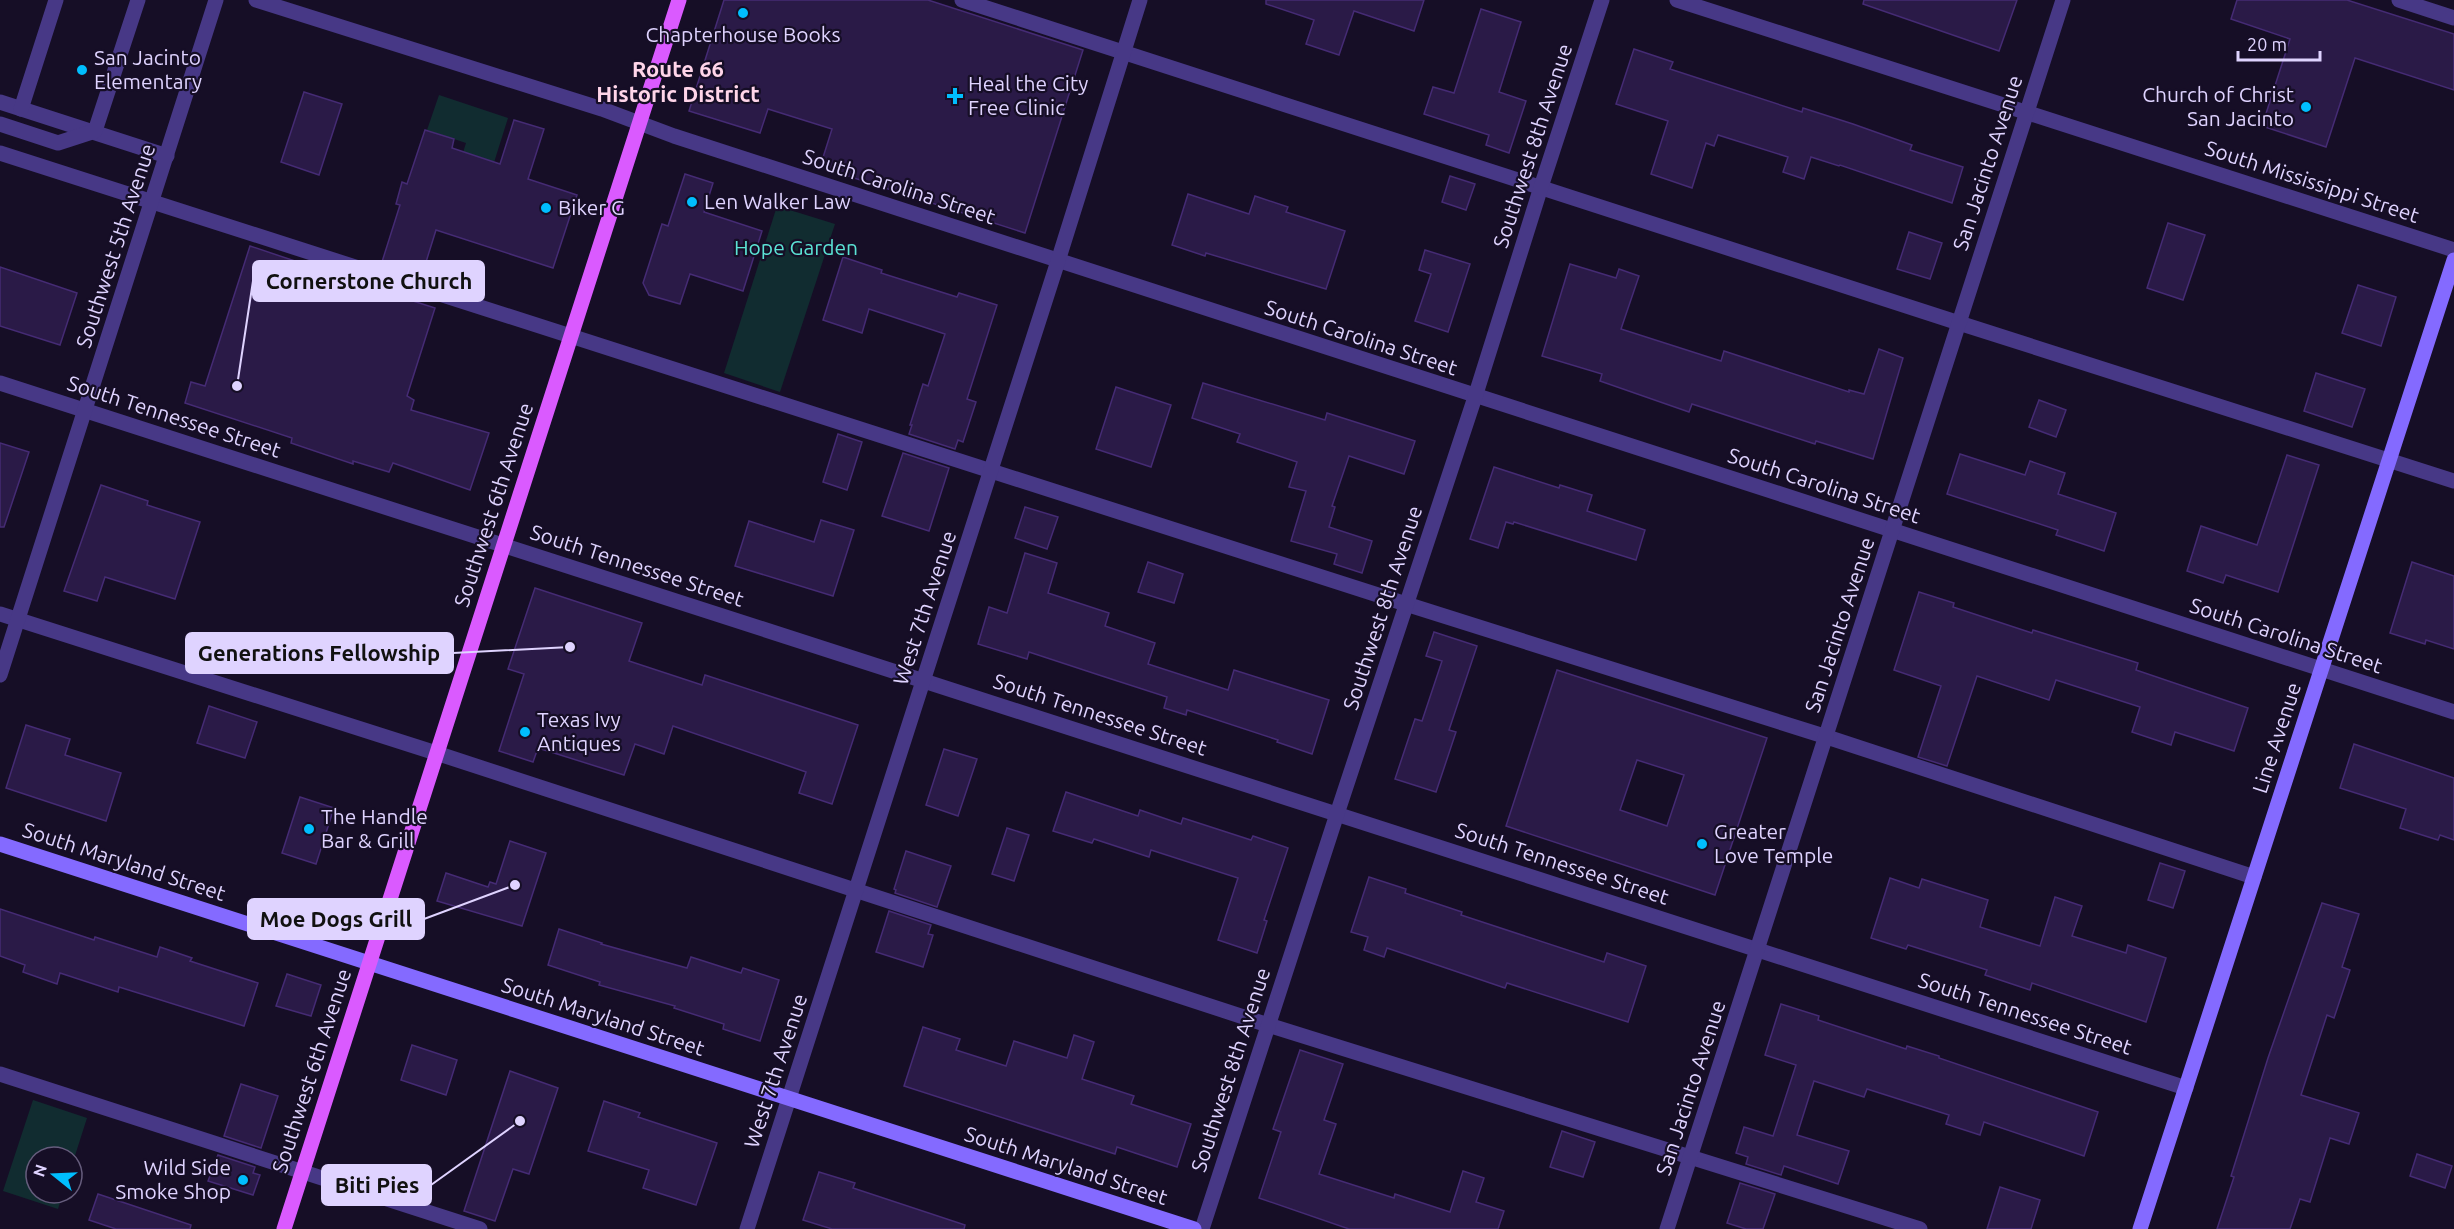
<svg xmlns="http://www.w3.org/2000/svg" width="2454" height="1229" font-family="Ubuntu,sans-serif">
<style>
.green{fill:#112c30}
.building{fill:#2a1a47;stroke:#452b74;stroke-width:1.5;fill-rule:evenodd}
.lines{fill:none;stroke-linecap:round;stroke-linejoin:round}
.lane{stroke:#473886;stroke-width:15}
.street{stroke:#473886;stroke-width:15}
.secondary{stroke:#846aff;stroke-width:15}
.primary{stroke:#da5aff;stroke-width:15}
.poi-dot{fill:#00befe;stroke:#160e26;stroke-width:2}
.labels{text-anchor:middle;stroke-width:4.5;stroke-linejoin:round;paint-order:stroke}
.poi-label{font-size:21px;fill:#dfd3ff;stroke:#160e26;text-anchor:start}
.street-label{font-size:21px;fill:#dfd3ff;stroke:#160e26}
.park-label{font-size:21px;fill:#5be3d5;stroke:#160e26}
.neighbourhood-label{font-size:22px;font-weight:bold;fill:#ffd5e9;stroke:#160e26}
.leader{fill:none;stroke:#dfd3ff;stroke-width:2}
.callout-dot{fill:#dfd3ff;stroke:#160e26;stroke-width:2}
.callout{fill:#dfd3ff;stroke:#dfd3ff;stroke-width:2}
.callout-label{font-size:22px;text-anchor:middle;font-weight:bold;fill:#111}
</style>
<rect width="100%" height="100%" fill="#160e26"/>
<g class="green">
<polygon points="439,95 508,118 480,207 449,197 466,143 427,130"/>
<polygon points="777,206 835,224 780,392 724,373"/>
<polygon points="33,1100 87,1118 72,1165 72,1157 36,1157 36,1193 63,1193 58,1209 3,1191"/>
</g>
<g class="building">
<polygon points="724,0 928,0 1083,50 1025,233 820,167 832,129 768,109 760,133 689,111"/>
<polygon points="1266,0 1424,0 1414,31 1354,11 1339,55 1306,44 1314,20 1266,4"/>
<polygon points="1864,0 2017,0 1999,51 1863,4"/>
<polygon points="2237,0 2347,0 2454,34 2454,90 2355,58 2326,147 2262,126 2290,39 2231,19"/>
<polygon points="1481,9 1521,22 1499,92 1526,101 1509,153 1486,145 1489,135 1424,114 1433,87 1454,93"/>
<polygon points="1634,49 1673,62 1670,69 1802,112 1803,108 1853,124 1912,145 1910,150 1963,167 1952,203 1840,165 1839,166 1811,157 1804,179 1783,172 1788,157 1718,135 1714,146 1706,143 1692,188 1651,174 1668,121 1616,104"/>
<polygon points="304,92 342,104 319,175 281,162"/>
<polygon points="514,120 544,129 528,179 577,195 553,268 436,230 421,278 381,265 400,205 396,204 402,182 407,184 425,130 454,139 452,148 500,164"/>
<polygon points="685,174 713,183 704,212 762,231 743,291 690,274 680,304 649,295 643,283 662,224 668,226"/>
<polygon points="1450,176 1475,184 1466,210 1442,202"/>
<polygon points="1188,194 1249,214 1255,196 1288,207 1286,212 1345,231 1326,289 1206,253 1205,256 1172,245"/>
<polygon points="2168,223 2205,235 2183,300 2147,288"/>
<polygon points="1909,232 1942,243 1930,279 1897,269"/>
<polygon points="250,246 373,287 375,283 415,296 413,301 435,308 407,396 414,400 411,410 489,433 470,490 393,463 389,472 353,461 353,464 291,443 292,438 185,403 191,382 205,386"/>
<polygon points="1425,250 1470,264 1448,332 1415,321 1431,274 1419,270"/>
<polygon points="843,257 882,270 881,273 957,297 959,293 997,305 967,399 976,402 963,442 958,440 955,449 909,434 912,425 910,425 923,384 928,386 945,334 869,309 862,333 823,320"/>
<polygon points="1570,264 1616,278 1619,269 1639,276 1621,329 1721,361 1724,351 1849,392 1849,390 1864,394 1879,349 1903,358 1873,459 1816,441 1815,444 1692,404 1689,412 1600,381 1602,374 1542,356"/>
<polygon points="0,267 77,293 60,345 0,326"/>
<polygon points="2358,285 2396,297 2381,346 2342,333"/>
<polygon points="2316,373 2365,389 2352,427 2304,411"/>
<polygon points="1203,383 1325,420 1327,413 1415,441 1404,474 1349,456 1332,506 1335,507 1329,527 1372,541 1362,573 1334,564 1337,554 1291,541 1306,491 1289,487 1297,462 1237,442 1240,434 1192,418"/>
<polygon points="1116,387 1171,405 1151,467 1096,449"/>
<polygon points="2039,400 2066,410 2056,437 2029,427"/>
<polygon points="838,434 862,442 847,490 823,482"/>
<polygon points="0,443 29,452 4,527 0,527"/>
<polygon points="903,453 949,468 929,531 882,516"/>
<polygon points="1960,454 2025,475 2030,461 2065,473 2058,494 2116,513 2104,551 2056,535 2058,530 1947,494"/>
<polygon points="2287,455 2319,465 2278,592 2226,575 2223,583 2187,571 2201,526 2257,545"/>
<polygon points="1494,467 1559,488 1560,485 1592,495 1587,511 1645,530 1636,560 1514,522 1513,524 1506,522 1498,548 1470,539"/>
<polygon points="101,485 148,501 147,505 200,522 175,599 105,577 97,601 64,591"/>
<polygon points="1025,507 1058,517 1047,549 1015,538"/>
<polygon points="821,520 854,530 833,596 735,566 749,521 814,542"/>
<polygon points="1025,553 1057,563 1048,593 1109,613 1105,626 1155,643 1148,664 1228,690 1234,670 1329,700 1312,754 1277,742 1278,740 1187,710 1186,715 1164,708 1167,697 1102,676 1029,652 1027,659 978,644 989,607 1007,613"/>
<polygon points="1148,562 1183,574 1174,603 1138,592"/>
<polygon points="2412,562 2454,576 2454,649 2426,640 2425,644 2390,633"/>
<polygon points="535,588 642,623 629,661 702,685 705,675 858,725 832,804 799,793 806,772 673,726 664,754 635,744 624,775 538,748 533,762 499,751 524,674 508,669"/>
<polygon points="1919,592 1954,603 1953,607 2032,633 2033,630 2138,663 2136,670 2248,708 2234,751 2175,732 2171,745 2132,732 2140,707 2056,680 2049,700 1977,676 1947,766 1918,757 1941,686 1894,670"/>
<polygon points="1434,632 1477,646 1449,730 1456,732 1436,792 1395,779 1415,719 1422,721 1442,661 1426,656"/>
<path d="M1557,670l210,68 -52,157 -209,-69zM1637,760l47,15 -17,51 -47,-16z"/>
<polygon points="209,706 257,722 245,758 197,743"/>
<polygon points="26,725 70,739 65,755 121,773 106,821 6,788"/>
<polygon points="2354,744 2454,778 2454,840 2440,835 2438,840 2400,828 2406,809 2340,788"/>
<polygon points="944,749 977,759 958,816 926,805"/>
<polygon points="1066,792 1138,816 1140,810 1181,824 1183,818 1251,840 1253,836 1288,848 1264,920 1267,921 1257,953 1218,940 1238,878 1151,850 1149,857 1094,839 1092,843 1053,831"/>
<polygon points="300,797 334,808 316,864 282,853"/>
<polygon points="1007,828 1029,835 1014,881 992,874"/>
<polygon points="510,841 546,853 522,926 437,901 446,873 488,887 490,882 496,884"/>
<polygon points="906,851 951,866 937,907 895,893 896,890 894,889"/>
<polygon points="2160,863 2185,871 2173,908 2148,900"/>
<polygon points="1369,877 1406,889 1405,893 1462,912 1461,915 1604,962 1607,953 1646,966 1628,1022 1507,983 1505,988 1387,948 1384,957 1364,950 1368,937 1351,932"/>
<polygon points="1890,878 1919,888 1922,879 1988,900 1980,927 2040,946 2055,897 2082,906 2072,936 2126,953 2128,945 2166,958 2146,1022 2032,983 2030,990 1985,975 1987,970 1908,945 1906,949 1871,938"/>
<polygon points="2322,903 2359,914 2342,967 2350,970 2334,1018 2327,1015 2301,1095 2359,1113 2349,1144 2330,1138 2310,1202 2300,1199 2290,1229 2217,1229 2234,1177 2231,1176 2268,1058"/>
<polygon points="0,909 94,940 95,937 157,957 160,947 192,958 190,961 258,983 244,1026 119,987 118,992 60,973 57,984 23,972 25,965 0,956"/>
<polygon points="889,911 931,925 928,934 933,935 923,967 876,952"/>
<polygon points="559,929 602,943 601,944 687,968 691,957 741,973 743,968 779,980 760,1041 723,1029 724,1024 674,1008 675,1006 599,985 600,982 548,965"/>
<polygon points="287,974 321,985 311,1016 276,1006"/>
<polygon points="1781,1004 1819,1016 1818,1020 1906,1049 1907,1046 1939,1056 1939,1058 2098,1112 2084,1156 1984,1122 1980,1135 1946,1124 1949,1115 1867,1089 1864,1097 1814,1081 1797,1135 1849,1151 1838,1184 1784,1166 1781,1175 1746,1164 1748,1157 1736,1153 1744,1127 1773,1136 1796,1065 1765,1055"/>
<polygon points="923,1027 960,1039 956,1050 1006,1066 1014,1041 1067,1058 1074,1035 1094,1042 1082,1079 1134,1096 1131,1104 1191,1124 1177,1167 1117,1147 1115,1154 904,1086"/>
<polygon points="412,1045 457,1060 446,1095 401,1080"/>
<polygon points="1300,1050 1343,1064 1324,1120 1336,1124 1319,1174 1394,1198 1395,1194 1450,1212 1463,1171 1484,1178 1476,1202 1504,1211 1498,1229 1349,1229 1259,1198 1281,1132 1273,1129"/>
<polygon points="510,1071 558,1088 529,1174 513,1169 495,1221 464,1211"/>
<polygon points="241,1084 278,1096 261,1148 224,1136"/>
<polygon points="604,1101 640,1113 638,1117 717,1143 696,1205 643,1188 649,1170 588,1151"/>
<polygon points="1562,1131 1595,1142 1583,1177 1550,1167"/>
<polygon points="2417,1154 2452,1166 2445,1188 2410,1176"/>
<polygon points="218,1155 255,1167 253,1173 260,1175 253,1195 208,1181"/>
<polygon points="819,1172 855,1183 853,1188 965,1225 964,1229 832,1229 803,1220"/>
<polygon points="1740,1183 1775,1194 1763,1229 1746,1229 1727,1223"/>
<polygon points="2000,1187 2040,1200 2031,1229 1987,1229"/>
<polygon points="98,1194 191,1225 190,1229 116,1229 89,1220"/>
</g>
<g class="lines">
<g class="lane">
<polyline points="962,0 1959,323 2454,481"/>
<polyline points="2399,0 2454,18"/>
<polyline points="0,102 167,156"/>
<polyline points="21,109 56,0"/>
<polyline points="0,124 58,143 95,131 138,0"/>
<polyline points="0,153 1406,604 1827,737 2254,877"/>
<polyline points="0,614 436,753 1268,1025 1920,1229"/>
<polyline points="0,1074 480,1229"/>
</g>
<g class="street">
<polyline points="256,0 602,109 674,136 2454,712"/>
<polyline points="1677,0 2454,250"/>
<polyline points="0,383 2186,1088"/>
<polyline points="0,675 216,0"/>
<polyline points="747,1229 1058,261 1140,0"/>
<polyline points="1202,1229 1337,814 1475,397 1541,187 1602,0"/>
<polyline points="1667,1229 2063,0"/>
</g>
<g class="secondary">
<polyline points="0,844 1194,1229"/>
<polyline points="2140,1229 2454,260"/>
</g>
<polyline class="primary" points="284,1229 679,0"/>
</g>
<g class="poi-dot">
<circle cx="743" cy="13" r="6"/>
<circle cx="82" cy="70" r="6"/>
<path d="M952 87h6v6h6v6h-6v6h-6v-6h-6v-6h6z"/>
<circle cx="2306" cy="107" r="6"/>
<circle cx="692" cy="202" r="6"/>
<circle cx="546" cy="208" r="6"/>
<circle cx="525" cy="732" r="6"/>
<circle cx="309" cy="829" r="6"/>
<circle cx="1702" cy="844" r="6"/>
<circle cx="243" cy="1180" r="6"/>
</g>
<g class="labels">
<g class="poi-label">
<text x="743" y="42" text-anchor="middle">Chapterhouse Books</text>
<text x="94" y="65">San Jacinto<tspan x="94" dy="24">Elementary</tspan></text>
<text x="968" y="91">Heal the City<tspan x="968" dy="24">Free Clinic</tspan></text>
<text x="2294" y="102" text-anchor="end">Church of Christ<tspan x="2294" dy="24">San Jacinto</tspan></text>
<text x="704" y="209">Len Walker Law</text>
<text x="558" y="215">Biker G</text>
<text x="537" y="727">Texas Ivy<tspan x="537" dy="24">Antiques</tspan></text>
<text x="321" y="824">The Handle<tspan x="321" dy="24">Bar &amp; Grill</tspan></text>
<text x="1714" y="839">Greater<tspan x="1714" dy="24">Love Temple</tspan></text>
<text x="231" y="1175" text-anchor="end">Wild Side<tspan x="231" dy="24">Smoke Shop</tspan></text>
</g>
<g class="street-label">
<text transform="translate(1533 146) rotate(-72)" y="7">Southwest 8th Avenue</text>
<text transform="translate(1988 163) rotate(-72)" y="7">San Jacinto Avenue</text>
<text transform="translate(2312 182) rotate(18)" y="7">South Mississippi Street</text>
<text transform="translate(899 187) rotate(18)" y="7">South Carolina Street</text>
<text transform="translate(116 246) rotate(-72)" y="7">Southwest 5th Avenue</text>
<text transform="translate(1361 338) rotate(18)" y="7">South Carolina Street</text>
<text transform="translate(174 417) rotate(18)" y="7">South Tennessee Street</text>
<text transform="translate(1824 486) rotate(18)" y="7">South Carolina Street</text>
<text transform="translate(494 505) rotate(-72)" y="7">Southwest 6th Avenue</text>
<text transform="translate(637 566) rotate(18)" y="7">South Tennessee Street</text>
<text transform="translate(925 608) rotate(-72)" y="7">West 7th Avenue</text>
<text transform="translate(1383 608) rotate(-72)" y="7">Southwest 8th Avenue</text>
<text transform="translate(1840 625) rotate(-72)" y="7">San Jacinto Avenue</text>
<text transform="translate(2286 636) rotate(18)" y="7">South Carolina Street</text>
<text transform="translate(1100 715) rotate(18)" y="7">South Tennessee Street</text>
<text transform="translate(2277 738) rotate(-72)" y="7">Line Avenue</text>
<text transform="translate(124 862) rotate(18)" y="7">South Maryland Street</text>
<text transform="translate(1562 864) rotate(18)" y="7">South Tennessee Street</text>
<text transform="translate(2025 1014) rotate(18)" y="7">South Tennessee Street</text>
<text transform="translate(603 1017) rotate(18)" y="7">South Maryland Street</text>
<text transform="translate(1231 1070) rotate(-72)" y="7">Southwest 8th Avenue</text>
<text transform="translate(312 1071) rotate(-72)" y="7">Southwest 6th Avenue</text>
<text transform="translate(776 1071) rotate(-72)" y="7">West 7th Avenue</text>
<text transform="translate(1691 1088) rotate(-72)" y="7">San Jacinto Avenue</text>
<text transform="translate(1066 1166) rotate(18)" y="7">South Maryland Street</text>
</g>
<g class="park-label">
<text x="796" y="255">Hope Garden</text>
</g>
<g class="neighbourhood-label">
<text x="678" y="77">Route 66<tspan x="678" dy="25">Historic District</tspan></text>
</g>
</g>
<path class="leader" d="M237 386L253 281M570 647L453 653M515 885L424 919M520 1121L431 1185"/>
<g class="callout-dot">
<circle cx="237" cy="386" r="6"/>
<circle cx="570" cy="647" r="6"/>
<circle cx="515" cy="885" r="6"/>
<circle cx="520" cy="1121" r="6"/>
</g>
<g class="callout">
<rect x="253" y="261" width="231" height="40" rx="6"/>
<rect x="186" y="633" width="267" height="40" rx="6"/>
<rect x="248" y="899" width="176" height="40" rx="6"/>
<rect x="322" y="1165" width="109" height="40" rx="6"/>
</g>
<g class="callout-label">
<text x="369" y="289">Cornerstone Church</text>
<text x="319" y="661">Generations Fellowship</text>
<text x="336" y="927">Moe Dogs Grill</text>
<text x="377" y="1193">Biti Pies</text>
</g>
<g transform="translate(54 1175) rotate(288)"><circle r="28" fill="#160e26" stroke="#665d7d" stroke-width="1.5"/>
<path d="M0-4.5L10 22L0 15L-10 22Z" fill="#00befe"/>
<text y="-9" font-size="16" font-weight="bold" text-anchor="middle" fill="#dfd3ff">N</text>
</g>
<path d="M2238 51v9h82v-9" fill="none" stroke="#dfd3ff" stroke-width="3"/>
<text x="2247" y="51" font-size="18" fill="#dfd3ff" stroke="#160e26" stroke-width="4.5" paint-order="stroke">20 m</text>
</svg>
